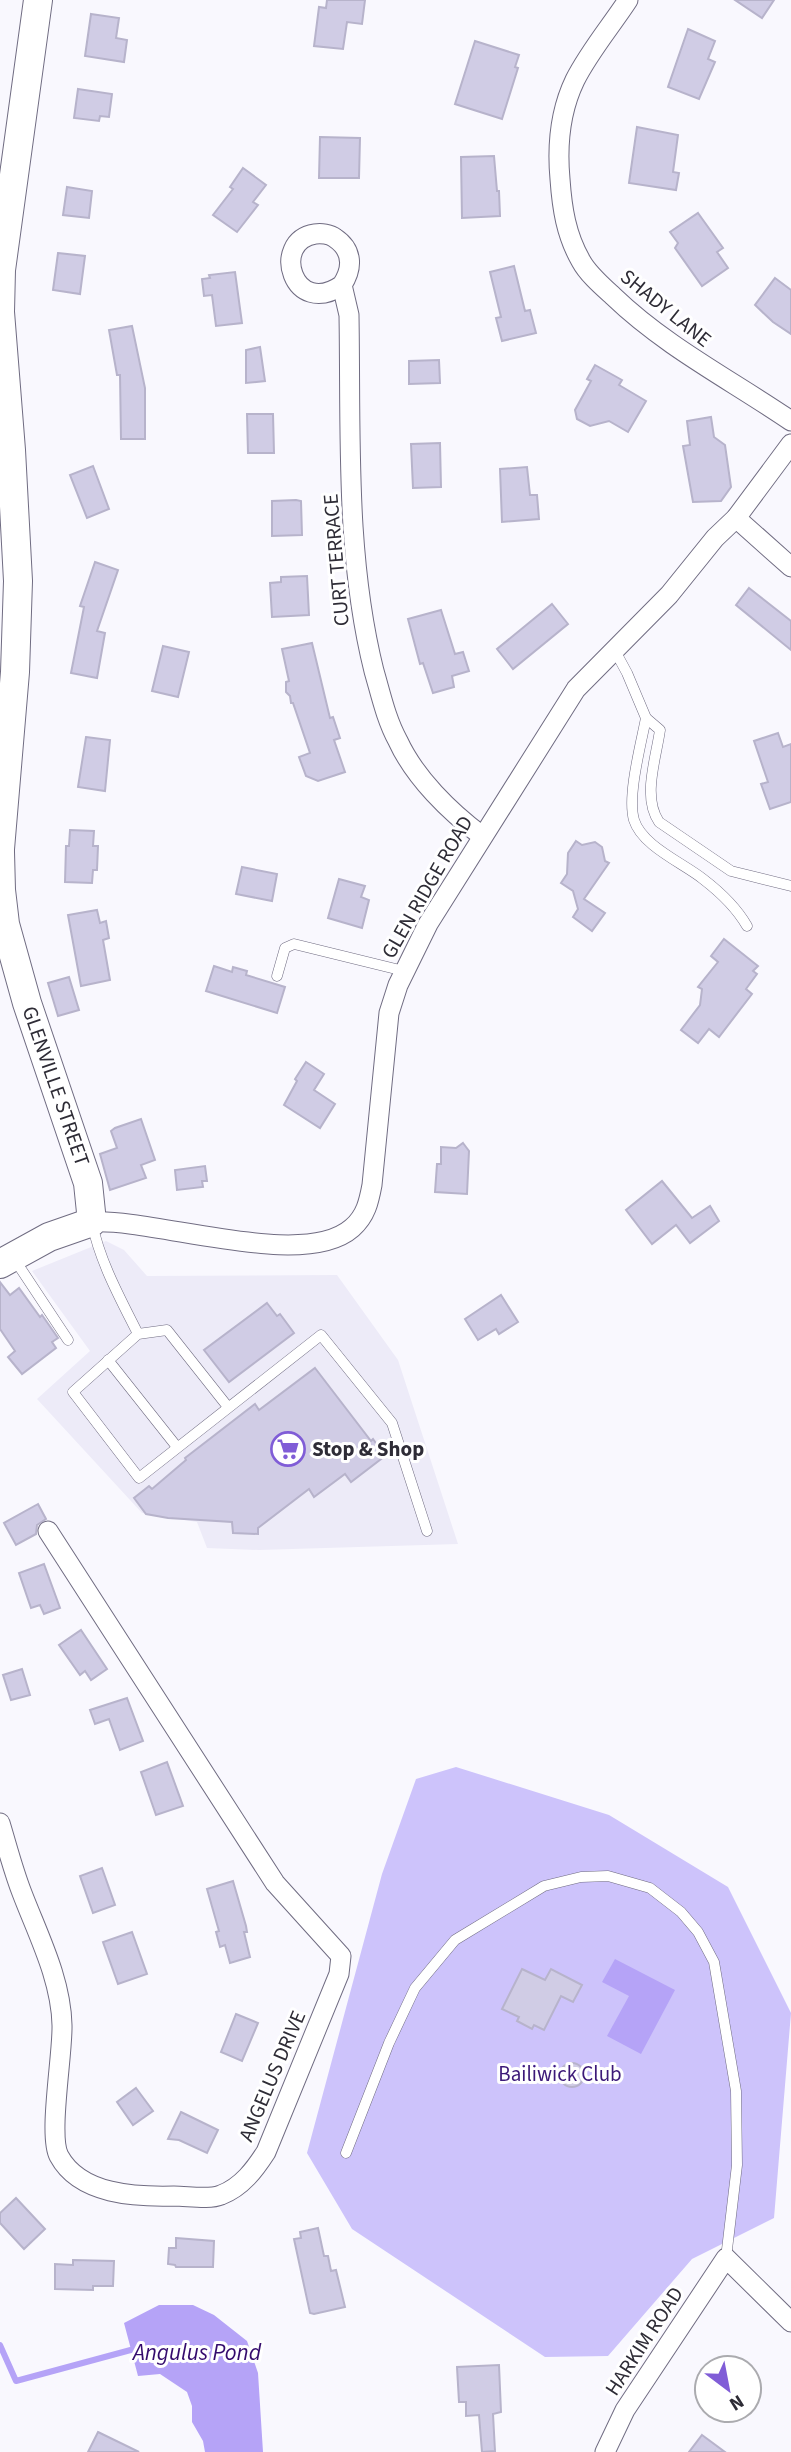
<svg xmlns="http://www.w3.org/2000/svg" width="791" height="2452" font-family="'Source Sans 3',sans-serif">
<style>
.built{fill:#edebf8}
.green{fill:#cdc3fb}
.water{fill:#b5a3f7}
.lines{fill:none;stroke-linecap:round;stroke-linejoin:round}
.stream{stroke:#b5a3f7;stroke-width:6}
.building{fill:#d0cce5;stroke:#b7b3cb;stroke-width:2}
.lane-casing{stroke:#706c82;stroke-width:11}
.street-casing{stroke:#706c82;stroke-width:21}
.secondary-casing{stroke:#706c82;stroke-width:30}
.lane{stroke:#fff;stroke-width:10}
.street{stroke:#fff;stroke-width:19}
.secondary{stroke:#fff;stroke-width:28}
.labels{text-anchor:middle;stroke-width:6;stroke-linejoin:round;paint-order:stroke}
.street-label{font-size:21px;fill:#2e2c36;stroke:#fff}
.poi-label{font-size:21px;font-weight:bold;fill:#2e2c36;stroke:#fff;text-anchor:start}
.park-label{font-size:21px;fill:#3c1978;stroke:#fff}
.water-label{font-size:23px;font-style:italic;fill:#340b6d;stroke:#fff}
</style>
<rect width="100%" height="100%" fill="#f9f8fe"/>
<polygon class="built" points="106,1241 124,1250 147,1276 337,1275 398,1360 458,1544 259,1550 207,1548 197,1522 142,1513 37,1399 90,1351 32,1271"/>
<polygon class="green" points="456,1767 609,1815 728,1887 791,2013 774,2218 692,2259 608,2356 545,2357 352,2229 307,2153 382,1874 416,1779"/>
<g class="water">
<polygon points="615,1959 675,1990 641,2054 607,2036 629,1996 602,1982"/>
<polygon points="159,2305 193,2305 214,2315 247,2341 258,2373 263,2452 205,2452 203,2441 192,2422 192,2406 187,2392 160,2374 138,2376 124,2323"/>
</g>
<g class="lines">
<polyline class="stream" points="0,2345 16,2381 138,2348"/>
</g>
<g class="building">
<polygon points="327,0 365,0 362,24 347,22 343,49 314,46 319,7 326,8"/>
<polygon points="735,0 774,0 762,18"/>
<polygon points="91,14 119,18 116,38 127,40 124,62 85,56"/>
<polygon points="688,29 715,41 708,59 715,62 699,99 668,87"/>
<polygon points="475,41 519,55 515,67 518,68 502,119 455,104"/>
<polygon points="78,89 112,94 109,117 100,116 99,121 74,118"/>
<polygon points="637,127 678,135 673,172 679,173 676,190 629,183"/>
<polygon points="320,137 360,138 359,178 319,178"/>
<polygon points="494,156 497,191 499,191 500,216 462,218 461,157"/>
<polygon points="243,168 266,185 253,202 258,205 237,232 213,215 233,189 230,187"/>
<polygon points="67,187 92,191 89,218 63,215"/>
<polygon points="698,213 723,248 717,252 728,268 702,286 675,248 678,243 670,232"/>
<polygon points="58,253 85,256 80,294 53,290"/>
<polygon points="514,266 525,311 530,310 536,333 502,341 496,318 501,317 490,272"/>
<polygon points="235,272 242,323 216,326 212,295 204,296 202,279 210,278 209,275"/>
<polygon points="775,278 791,290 791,334 773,322 755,305"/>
<polygon points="132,326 145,388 145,439 121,439 120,375 117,375 109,330"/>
<polygon points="260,347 265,381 246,383 246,350"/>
<polygon points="439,360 440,383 409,384 409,361"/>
<polygon points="595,365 622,380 619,385 646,401 628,432 609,421 590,426 577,419 575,410 591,381 587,379"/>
<polygon points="247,414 273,414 274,453 248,453"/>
<polygon points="711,417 714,437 725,445 731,487 721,501 693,502 683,446 690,445 687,421"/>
<polygon points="440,443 441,487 413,488 411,444"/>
<polygon points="93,466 109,509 87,518 70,475"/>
<polygon points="527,467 530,495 537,495 539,519 502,522 500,469"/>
<polygon points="296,500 301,501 302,535 272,536 272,501"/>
<polygon points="95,562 118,570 97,631 105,633 97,678 71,673 84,607 80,606"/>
<polygon points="307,576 309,615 272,617 270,583 281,582 281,577"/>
<polygon points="749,588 791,621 791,650 736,605"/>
<polygon points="552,604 568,624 513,669 497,649"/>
<polygon points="441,610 455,654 463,652 469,671 452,676 454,687 433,693 423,663 420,664 408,619"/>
<polygon points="312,643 330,718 333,717 340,738 334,740 345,772 318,781 306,776 299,757 310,753 293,703 291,703 290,696 286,692 286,682 289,681 282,649"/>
<polygon points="163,646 189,652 178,697 152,691"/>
<polygon points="778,733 783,747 791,744 791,802 770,809 761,784 768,782 754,741"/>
<polygon points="86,737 110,740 105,791 78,787"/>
<polygon points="70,830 94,831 93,846 98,846 97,870 93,870 92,883 65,882 66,846 69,846"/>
<polygon points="576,841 582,845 595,842 602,847 605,861 609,863 584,899 605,913 592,931 573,917 578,909 573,891 561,883 567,874 568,853"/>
<polygon points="242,867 277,874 272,901 236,894"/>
<polygon points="339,879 365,886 361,897 369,900 362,928 328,918"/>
<polygon points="97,910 100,923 106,921 109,938 103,940 110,980 81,986 68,915"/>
<polygon points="724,939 758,966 753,971 757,974 746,989 752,994 719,1037 709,1029 698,1043 681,1030 700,1005 702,989 698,987 718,962 711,956"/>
<polygon points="214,966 232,972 233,967 247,971 246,975 285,987 277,1013 206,991"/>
<polygon points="69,977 79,1010 58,1016 48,983"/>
<polygon points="306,1062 324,1074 314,1090 335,1104 320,1128 284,1105 297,1081 295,1079"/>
<polygon points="141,1119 155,1160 141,1165 146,1178 110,1190 100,1154 117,1148 111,1131 115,1128"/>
<polygon points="463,1143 469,1151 467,1194 435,1192 437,1164 441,1164 441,1147 456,1148"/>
<polygon points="205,1166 207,1181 202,1181 203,1187 177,1190 175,1170"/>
<polygon points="662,1181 692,1218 710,1206 719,1221 690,1243 676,1225 652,1244 626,1210"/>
<polygon points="0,1282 10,1295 19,1288 40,1317 42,1315 58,1338 52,1342 56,1348 22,1374 8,1357 15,1351 0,1329"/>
<polygon points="501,1295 518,1322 499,1334 496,1329 478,1340 465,1319"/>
<polygon points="267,1303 277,1316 280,1314 294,1333 229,1382 204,1350"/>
<polygon points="315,1368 371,1441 373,1439 385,1456 351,1482 345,1474 314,1497 309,1489 258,1528 258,1534 233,1533 232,1522 168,1518 146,1514 134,1498 149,1486 152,1489 186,1460 185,1458 255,1404 259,1410"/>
<polygon points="38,1504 46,1519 37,1525 36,1534 16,1545 4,1523"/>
<polygon points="44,1564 60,1608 44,1614 40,1605 31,1608 19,1573"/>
<polygon points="81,1630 107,1669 91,1680 85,1671 80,1675 59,1645"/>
<polygon points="22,1669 30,1695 11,1700 3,1675"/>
<polygon points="127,1698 143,1741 120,1750 109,1719 95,1724 90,1710"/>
<polygon points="167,1762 183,1806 156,1815 141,1772"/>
<polygon points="102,1868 115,1905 93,1913 80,1876"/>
<polygon points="233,1881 246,1926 247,1932 244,1932 250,1957 230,1963 225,1945 220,1947 216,1932 219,1931 207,1889"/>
<polygon points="132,1932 147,1974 118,1984 103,1942"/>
<polygon points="522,1969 545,1980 551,1969 582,1985 573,2002 561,1996 544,2030 534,2025 532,2029 517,2021 519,2017 502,2009"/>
<polygon points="236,2014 258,2023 242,2061 221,2052"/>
<circle cx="572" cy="2075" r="12"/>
<polygon points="136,2088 153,2111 133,2125 117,2102"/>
<polygon points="181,2112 218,2130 207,2153 179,2140 168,2139"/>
<polygon points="16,2198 45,2229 24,2249 0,2223 0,2213"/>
<polygon points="318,2228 324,2256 328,2256 331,2271 336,2270 345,2307 314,2314 310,2313 294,2239 301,2238 300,2232"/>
<polygon points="176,2238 214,2241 213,2267 176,2267 175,2265 168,2264 169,2248 176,2248"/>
<polygon points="73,2260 114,2261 113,2286 93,2286 93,2290 55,2289 55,2264 73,2265"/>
<polygon points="499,2365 501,2412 493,2414 495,2451 482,2452 479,2415 466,2416 466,2402 459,2402 457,2367"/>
<polygon points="98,2432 139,2452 88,2452"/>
<polygon points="702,2435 725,2452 689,2452"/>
</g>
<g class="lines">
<g class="lane-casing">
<g id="lane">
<path d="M614,649l13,24 19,45 14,12c-4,29 -18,67 -1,92l72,49 60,15"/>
<path d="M646,718c-5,26 -19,78 -12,102 8,26 49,43 69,59 17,13 33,28 44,47"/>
<polyline points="277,976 285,948 294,944 404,971"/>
<path d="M92,1223c8,39 28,75 46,111"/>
<polyline points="15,1260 68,1340"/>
<polyline points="108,1360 177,1447"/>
<polyline points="228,1407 167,1330 138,1334 73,1392 139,1478 321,1335 392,1423 427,1531"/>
<polyline points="346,2153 389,2043 415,1988 455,1940 544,1886 581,1877 608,1876 650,1888 681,1912 698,1932 714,1962 736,2091 737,2165 726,2258"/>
</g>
</g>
<g class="street-casing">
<g id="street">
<path d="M628,0c-17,26 -39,52 -53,80 -15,31 -18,66 -15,99 2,29 6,56 21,82 7,13 21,25 32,35 53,51 118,84 178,125"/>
<path d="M342,285c-49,34 -72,-44 -27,-51 6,-1 15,0 20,4 18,12 18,30 7,47l7,30c2,119 -4,240 25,356 7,24 12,48 24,70 17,37 52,71 84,95"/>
<polyline points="736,518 791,567"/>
<path d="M92,1222c63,-4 211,49 260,6 14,-12 17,-27 20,-43l17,-172 9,-28 30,-61 148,-235 93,-94 46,-57 21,-20 55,-74"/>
<path d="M0,1823c7,23 13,47 22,70 16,42 39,86 40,132 1,28 -14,111 -3,131 21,39 77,41 115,40 14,0 35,4 47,-1 21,-8 34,-26 45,-43l73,-178 2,-18 -66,-73 -227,-352"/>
<polyline points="605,2452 625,2410 726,2258 791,2322"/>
</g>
</g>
<g class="secondary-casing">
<g id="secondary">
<polyline points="0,849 15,672 18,581 11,450 0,312 1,270 38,0"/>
<polyline points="0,852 1,890 5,924 27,1003 88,1183 92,1222 49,1237 0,1264"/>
</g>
</g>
<use href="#lane" class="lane"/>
<use href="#street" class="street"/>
<use href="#secondary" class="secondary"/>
</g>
<defs>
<g id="supermarket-ring" transform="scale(1.75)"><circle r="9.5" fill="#fff" stroke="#805dd7" stroke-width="1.5"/><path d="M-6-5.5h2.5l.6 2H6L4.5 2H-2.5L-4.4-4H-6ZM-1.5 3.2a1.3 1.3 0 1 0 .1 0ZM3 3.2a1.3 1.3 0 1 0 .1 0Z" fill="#805dd7"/></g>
</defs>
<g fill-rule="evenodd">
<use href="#supermarket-ring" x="288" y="1449"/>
</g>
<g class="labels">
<g class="street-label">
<text transform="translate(666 308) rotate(39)" y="7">SHADY LANE</text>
<text transform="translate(336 560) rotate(-95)" y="7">CURT TERRACE</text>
<text transform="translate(427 887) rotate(-60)" y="7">GLEN RIDGE ROAD</text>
<text transform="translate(56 1086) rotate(71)" y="7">GLENVILLE STREET</text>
<text transform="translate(272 2076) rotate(-67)" y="7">ANGELUS DRIVE</text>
<text transform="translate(644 2341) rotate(-57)" y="7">HARKIM ROAD</text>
</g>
<g class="poi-label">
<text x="312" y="1456">Stop &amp; Shop</text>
</g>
<g class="park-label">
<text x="560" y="2081">Bailiwick Club</text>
</g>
<g class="water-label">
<text x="197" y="2360">Angulus Pond</text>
</g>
</g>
<g transform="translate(728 2389) rotate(148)"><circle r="33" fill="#ffffff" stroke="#ababaf" stroke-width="2"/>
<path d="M0-5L12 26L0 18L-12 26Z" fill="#805dd7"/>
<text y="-10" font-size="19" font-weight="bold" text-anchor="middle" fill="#2e2c36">N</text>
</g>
</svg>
